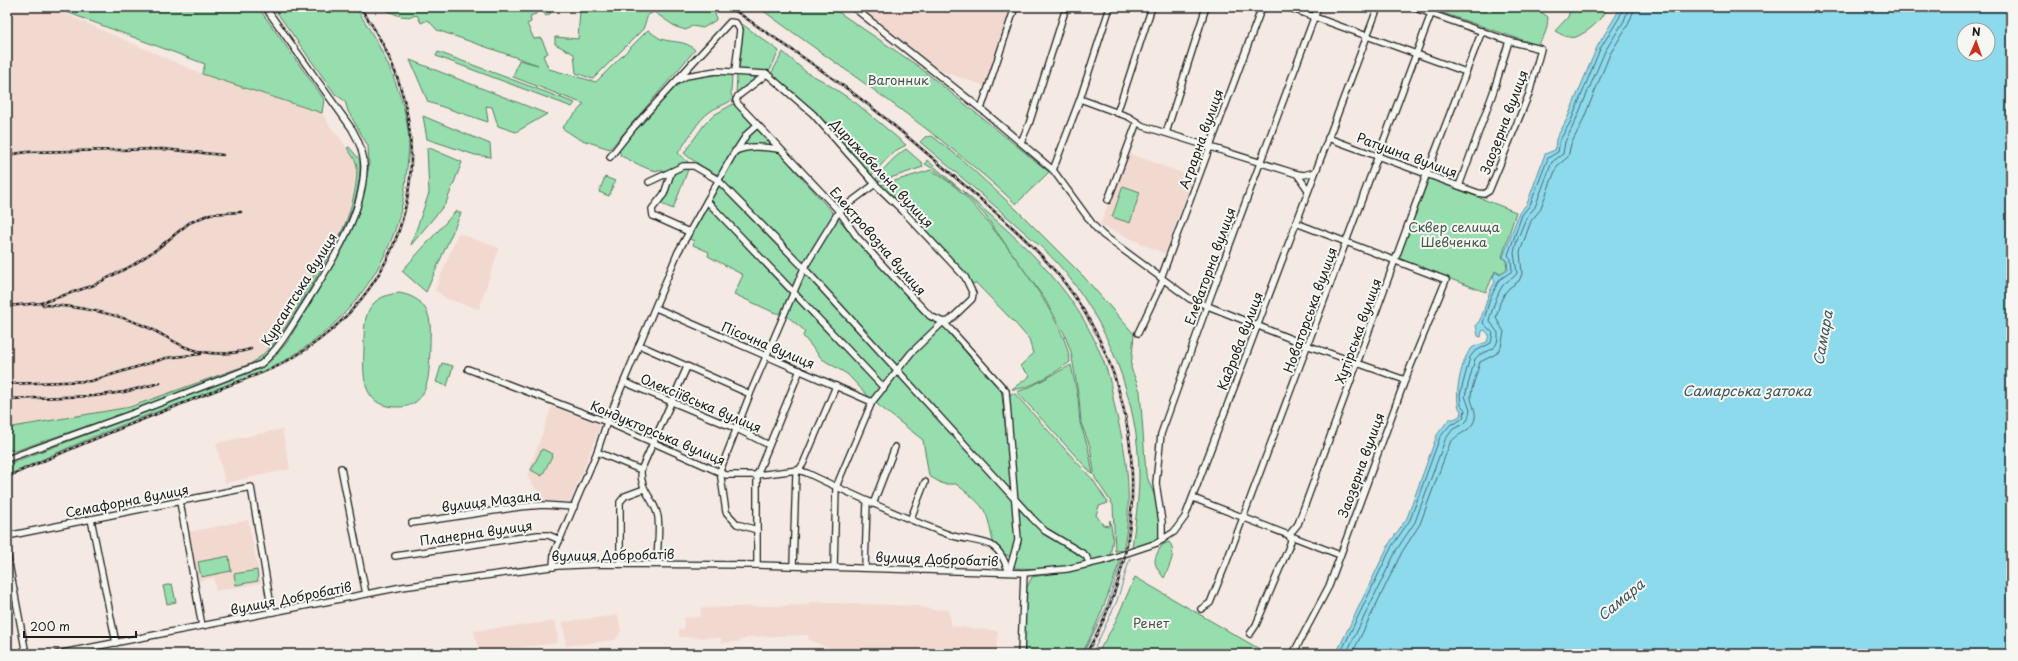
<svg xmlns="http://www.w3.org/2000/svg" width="2018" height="661" font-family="'Playpen Sans',sans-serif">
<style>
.built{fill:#f2d9d0}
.green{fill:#96dead;stroke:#597d64}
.water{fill:#8ddaed;stroke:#608e99;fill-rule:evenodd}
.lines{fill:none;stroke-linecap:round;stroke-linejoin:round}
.shore{stroke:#496870;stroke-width:1}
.stream{stroke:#608e99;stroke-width:1}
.minor-casing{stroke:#1c1c1c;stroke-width:8}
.minor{stroke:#f6f6f2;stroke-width:5.5}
.rail-casing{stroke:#1c1c1c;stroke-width:2.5}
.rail{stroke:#f6f6f2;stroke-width:1;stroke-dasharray:3;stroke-linecap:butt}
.labels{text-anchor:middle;stroke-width:4;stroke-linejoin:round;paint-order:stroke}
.park-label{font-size:13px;fill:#415648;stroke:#f6f6f2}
.street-label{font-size:13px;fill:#1c1c1c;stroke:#f6f6f2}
.water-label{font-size:14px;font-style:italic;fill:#3e555b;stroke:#f6f6f2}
</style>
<rect width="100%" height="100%" fill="#f4e9e3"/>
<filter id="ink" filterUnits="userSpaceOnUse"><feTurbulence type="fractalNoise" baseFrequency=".025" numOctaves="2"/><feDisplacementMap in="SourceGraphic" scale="8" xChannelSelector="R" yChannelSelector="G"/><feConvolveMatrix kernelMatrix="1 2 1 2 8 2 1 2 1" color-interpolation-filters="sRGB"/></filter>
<g filter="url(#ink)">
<g class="built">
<polygon points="7,7 50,7 202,74 322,113 332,129 341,139 357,165 350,207 340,235 321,262 279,336 260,358 250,364 130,407 7,428"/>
<polygon points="857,7 1012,7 985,86 941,71 939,72"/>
<polygon points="1128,153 1193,177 1165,254 1100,225"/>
<polygon points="458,233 499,248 479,309 447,299 435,290"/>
<polygon points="552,406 601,425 570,502 544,501 527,476"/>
<polygon points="282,429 290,469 225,483 216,443"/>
<polygon points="248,520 261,583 216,591 214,578 198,581 189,532"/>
<polygon points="809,602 918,606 933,610 948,609 952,626 998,631 996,654 840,654 808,639 808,635 752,637 736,642 721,643 721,638 679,637 679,629 684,629 684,618 700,617 700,608 809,605"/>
<polygon points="618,615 621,631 615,640 566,646 563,622"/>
<polygon points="556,621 558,643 479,652 474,631"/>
<polygon points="708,650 731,654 611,654 619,653"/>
</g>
<g class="green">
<polygon points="53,7 258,7 324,99 322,113 202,74 205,64"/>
<path d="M273,7h82c26,37 52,90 54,135 0,11 -2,24 -3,35 -6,83 -63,157 -138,192 -46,21 -96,36 -143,55 -40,16 -79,33 -118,52v-11l4,-2 217,-82 27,-10 19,-13 14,-17 50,-85 11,-21 14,-39 6,-30 -1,-20 -20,-35 -3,-10 -10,-7z"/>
<path d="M380,7h166l5,6 -5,3 -6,-8 -5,1 1,5 -6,2 1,6 -4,2 7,15 7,-1 7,15 -5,3 6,13 47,13 52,-52c4,3 9,7 13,9 12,4 25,1 34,11l-85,99 -31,-10 -17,-11 22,-24 -71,-27 6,-17 19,5 -101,-35 -9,-10 -7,3 -4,-8c-12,5 -26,-2 -37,-8z"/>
<polygon points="574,7 707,7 715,12 716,20 703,28 692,26 686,30 676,27 654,12 648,15 643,29 593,79 576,73 574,54 555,44 555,37 578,39 580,11"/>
<path d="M758,7h73l87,59 131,106 -33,32c-79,-74 -171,-133 -258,-197z"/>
<path d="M1425,7h112v2l11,8c-1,12 -2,19 -11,28z"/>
<path d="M1571,7h35c-4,14 -17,24 -30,30 -7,2 -16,-3 -21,-6l13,-14z"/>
<polygon points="742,24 779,51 769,72 752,73 739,69 743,28"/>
<polygon points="438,52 575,103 572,107 436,56"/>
<polygon points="783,52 806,72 823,81 856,103 906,145 893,152 871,176 828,128 830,126 825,121 822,123 771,74"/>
<polygon points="410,60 547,114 516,132 498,126 492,107 486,106 488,122 428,102"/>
<path d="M732,72l-1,22 2,5c-7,6 -15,7 -22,12 -14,9 -23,29 -33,42l10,9 -1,2c-34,13 -35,6 -66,-8l-2,-6 16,-21 40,-45 11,-6 30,-5z"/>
<polygon points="737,74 755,77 753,81 736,95"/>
<path d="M733,104l22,21 -14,12 -23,38c-10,-5 -27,-15 -34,-22l20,-28 10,-10z"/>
<polygon points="423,116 490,144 491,157 475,155 427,139"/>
<polygon points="757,129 771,143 770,145 755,144 740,146 753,130"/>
<path d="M932,136l27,21 58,53 66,66 51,58 -3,34 9,23 6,83 11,28 3,37 -28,9c3,-24 7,-48 7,-73 0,-73 -31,-155 -81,-211 -14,-16 -31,-29 -46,-43 -31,-27 -61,-53 -92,-79l5,-5z"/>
<path d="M349,147l11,13c1,27 -7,51 -19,75l-65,112 -17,15 -129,49 -115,40 -8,-2v-21l123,-21 120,-43c33,-19 51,-69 71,-101 6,-10 13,-19 19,-28 10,-20 17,-46 17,-68 0,-6 -7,-14 -10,-19z"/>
<polygon points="427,147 462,162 446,203 411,245 429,193"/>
<path d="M757,149l21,2 141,159 9,9 22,12 22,29 29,28 16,142 -1,11 -5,16c-24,-9 -17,-24 -25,-43 -5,-12 -20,-22 -30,-30h-13l-14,-8 -6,-36 -50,-39 -26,-27 -25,-15 -19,-23 2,-5 -18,-15 -14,-4 -39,-18 9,-19 -35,-19 1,-4 -16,-7 1,-4 -6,-3 48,-83 9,-5z"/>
<path d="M906,149l16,14 1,4 -45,15 -2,-3c9,-12 17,-21 30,-30z"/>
<path d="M927,160c60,54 128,102 165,175 6,12 12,26 16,39 4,13 5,26 8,39 12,44 17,93 7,137l-8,1 -2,-46 -18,-27 -5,-32 -9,-23 -2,-25 -8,-46 -7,-19 -20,-35 -60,-84 -22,-23 -30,-23 -7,-4z"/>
<polygon points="689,167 673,209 657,202 672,174"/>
<path d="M931,170c11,7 23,15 32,24 30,31 104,126 107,168 -13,9 -42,29 -58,27l18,-13 -10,-10 13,-12 -4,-15 -14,-16 -39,-40 -4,1 -91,-99z"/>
<polygon points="605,177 615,181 609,196 599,192"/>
<polygon points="1429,178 1516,212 1502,257 1506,261 1507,269 1500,274 1495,271 1486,292 1398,260"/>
<polygon points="1123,186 1140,192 1130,223 1112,217"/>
<polygon points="456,211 461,213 426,292 402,271"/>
<path d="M399,293c11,2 21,6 27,17 6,10 4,24 4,35 -1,25 2,64 -35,62 -34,-1 -32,-34 -31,-58 0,-28 -1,-52 35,-56z"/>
<polygon points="442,363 453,366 447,386 436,382"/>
<polygon points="1071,365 1078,398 1080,423 1088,447 1093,475 1017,392 1030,387"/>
<polygon points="1012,393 1015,394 1093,480 1108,503 1099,506 1096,515 1103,525 1109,526 1110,520 1113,538 1110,556 1105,559 1051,569 1015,568 1014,564 1020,544 1008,406 1009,396"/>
<polygon points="542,449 553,454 542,476 531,470"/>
<path d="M1169,542c9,9 -1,27 -5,36 -11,-15 -12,-17 -2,-33z"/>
<polygon points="229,556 231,571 201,577 198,562"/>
<path d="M1121,558c-11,33 -23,65 -39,96h-59l3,-65 6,-12 58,-10z"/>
<polygon points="257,570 258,581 236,585 234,574"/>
<polygon points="1135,577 1268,654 1097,654 1113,627"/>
<polygon points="172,584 176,602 167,604 163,586"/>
</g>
<path class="water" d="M1621,7h390v647h-675l53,-110 18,-26 30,-83 12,-16h5l6,-3 1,-5c-9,-9 1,-56 11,-63 4,-3 11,-4 15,-6l2,-7 -4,-5 -3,1 -1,6 -3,-1 -2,-11c9,-8 10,-31 19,-43l-2,-4 2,-6 5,3 8,-5 -1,-10 -4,-3 16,-44 8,-9 18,-50 10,-4 1,-11 11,-20 30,-72zM1964,30h24v24h-24z"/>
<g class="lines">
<g class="shore">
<polyline points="1340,654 1392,546 1410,520 1440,437 1451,424 1456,423 1463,418 1465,410 1461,405 1460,395 1470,357 1474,352 1491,343 1493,333 1483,323 1490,299 1499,280 1512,271 1511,259 1508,255 1522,215 1530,205 1548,158 1558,152 1560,140 1571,121 1600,49 1619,18 1624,7"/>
<path d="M1346,654l51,-105 18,-27 30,-82 8,-11 11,-5 4,-5 2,-9 -5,-14 10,-37c8,-11 24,-4 23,-26l-9,-13c4,-12 7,-24 14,-35 4,-5 11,-6 14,-12l-3,-20 3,-13 9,-22 9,-11 17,-45 11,-8 2,-12 10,-20 30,-71 19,-30 5,-14"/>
<path d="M1352,654l50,-102 18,-28 30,-81c7,-9 16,-10 22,-18 7,-10 1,-17 -1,-26 -1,-9 7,-28 9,-37l16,-8 5,-7 3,-15 -8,-14 4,-15 5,-10 4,-5 10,-7 3,-7 -2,-22 11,-31 9,-11 17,-44 11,-9 3,-13 10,-19 29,-71 19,-31 6,-16"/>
</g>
<g class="stream">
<polyline points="1083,654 1106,608 1122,560"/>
<polyline points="1092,654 1117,601 1130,558"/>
</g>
<g class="minor-casing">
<g id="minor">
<polyline points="853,7 981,109 1053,170 1094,226 1103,235 1190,299 1309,346 1405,380"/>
<polyline points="1287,7 1466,72"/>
<polyline points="767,74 813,114 875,184 903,211 965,277 973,294 972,299 949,321 943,322 911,353 872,402 836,487 834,567"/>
<polyline points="767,74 738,96 736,100 738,104 839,211 857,237 901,285 930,316 943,322 951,330 1006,391 1018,540 1009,572"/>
<polyline points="677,81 686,76 716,71 766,74"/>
<polyline points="1080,99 1129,117 1143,126 1297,174 1304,175 1315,172"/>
<polyline points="981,109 1015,7"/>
<polyline points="1117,113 1152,7"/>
<polyline points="1166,133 1206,7"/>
<polyline points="1328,138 1478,193 1484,194 1489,191 1529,94 1541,49 1509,41 1412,7"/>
<polyline points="1021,142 1029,124 1064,14"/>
<polyline points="736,151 747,134 757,125"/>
<polyline points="610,157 633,128 730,22 736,23 740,30 735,71"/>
<polyline points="1053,170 1080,99 1110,7"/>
<polyline points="671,173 664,194 652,209 653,216 689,232"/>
<polyline points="1297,174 1308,190"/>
<polyline points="649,182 683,166 694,166 718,180 804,268 1032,518 1045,531 1082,553 1086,556 1090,564"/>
<polyline points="1459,186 1494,90 1509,41"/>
<polyline points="1108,200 1137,122"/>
<polyline points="707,201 884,388"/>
<polyline points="1161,278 1262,7"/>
<polyline points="656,308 872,402"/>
<polyline points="1138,333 1163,280"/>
<polyline points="639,345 750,394"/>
<path d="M468,369l139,53 119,53h31l41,-5 9,3c46,22 92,43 140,61 12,5 33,6 44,11 10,6 14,17 18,27"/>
<polyline points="624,382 737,429 769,445"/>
<polyline points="597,452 641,470"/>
<path d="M7,459l127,-46 127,-49c19,-16 31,-39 44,-59 25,-41 57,-86 59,-136 1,-15 -5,-28 -12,-40l-87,-122"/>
<polyline points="341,468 366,594"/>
<polyline points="1193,498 1340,555"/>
<polyline points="180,502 202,626"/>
<polyline points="873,504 895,447"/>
<polyline points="911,518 925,482"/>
<polyline points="91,519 116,643"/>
<polyline points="412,523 519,507 543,505 574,507"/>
<polyline points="757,530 737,524 726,512 720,471 750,394 804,268 839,211 875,184"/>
<polyline points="7,536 251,487 272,612"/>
<polyline points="1162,540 1162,522 1156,483 1161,434 1207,306 1318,7"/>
<polyline points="7,553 26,654"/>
<polyline points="395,556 538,535 548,535 560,540"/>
<polyline points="620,564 620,502 625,496 644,489"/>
<path d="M657,564c0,-15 3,-33 1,-47 -3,-18 -18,-25 -17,-47l46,-103"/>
<polyline points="757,565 757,475 800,370"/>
<polyline points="793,566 796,474 803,464 836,386"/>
<path d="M553,567l1,-14 43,-101 10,-30 71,-170 57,-101c15,-6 28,-4 44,-2"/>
<polyline points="865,568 867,501"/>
<polyline points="1201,609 1210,603 1225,566 1431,14"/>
<polyline points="1250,634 1256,625 1288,549 1291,541 1289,535 1298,524 1427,173 1482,31"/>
<polyline points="57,654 402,587 558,566 603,564 757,565 1024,573 1067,569 1106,560 1157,543 1174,532 1185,517 1378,7"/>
<polyline points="1021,654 1024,573"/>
<polyline points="1293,654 1329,586 1405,380 1446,280 1296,223"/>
</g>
</g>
<use href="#minor" class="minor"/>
<g class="rail-casing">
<g id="rail">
<path d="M730,7c45,32 92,62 136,96 31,24 60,50 90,75 31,27 64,54 92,85 52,57 82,134 84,212 2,63 -14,124 -46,179"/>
<polyline points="7,155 27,152 163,149 223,155"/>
<path d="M43,305c32,0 75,9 104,22 13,6 25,14 38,20 21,8 45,8 66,2"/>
<polyline points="7,306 41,303 94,285 133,265 157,249 189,223 210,214 241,212"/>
<polyline points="7,384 91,381 166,358 201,354"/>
<polyline points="7,399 94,396 124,392 160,383"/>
<path d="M7,477c53,-24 108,-47 162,-68 25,-10 49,-20 74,-29 12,-5 25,-9 37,-15 73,-39 121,-102 130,-186 6,-64 -13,-120 -50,-172"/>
</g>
</g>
<use href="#rail" class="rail"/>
</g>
</g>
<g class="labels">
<g class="park-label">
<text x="898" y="85">Вагонник</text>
<text x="1454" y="232">Сквер селища<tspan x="1454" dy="15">Шевченка</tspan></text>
<text x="1151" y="628">Ренет</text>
</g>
<g class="street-label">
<text transform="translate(1504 122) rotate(-69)" y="5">Заозерна вулиця</text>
<text transform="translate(1201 139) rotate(-70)" y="5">Аграрна вулиця</text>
<text transform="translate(1407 155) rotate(20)" y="5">Ратушна вулиця</text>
<text transform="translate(882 173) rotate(47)" y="5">Дирижабельна вулиця</text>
<text transform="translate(878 241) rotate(49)" y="5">Електровозна вулиця</text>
<text transform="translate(1210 266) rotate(-70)" y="5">Елеваторна вулиця</text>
<text transform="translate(299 289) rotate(-58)" y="5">Курсантська вулиця</text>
<text transform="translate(1310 310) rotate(-70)" y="5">Новаторська вулиця</text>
<text transform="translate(1358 331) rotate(-70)" y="5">Хутірська вулиця</text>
<text transform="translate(1240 341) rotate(-69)" y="5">Кадрова вулиця</text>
<text transform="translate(768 345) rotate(23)" y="5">Пісочна вулиця</text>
<text transform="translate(701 403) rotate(23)" y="5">Олексіївська вулиця</text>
<text transform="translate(658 433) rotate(23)" y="5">Кондукторська вулиця</text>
<text transform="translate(1361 465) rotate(-70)" y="5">Заозерна вулиця</text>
<text transform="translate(127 501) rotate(-11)" y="5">Семафорна вулиця</text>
<text transform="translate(491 501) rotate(-7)" y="5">вулиця Мазана</text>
<text transform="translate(476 533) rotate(-8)" y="5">Планерна вулиця</text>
<text transform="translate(613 555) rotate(-1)" y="5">вулиця Добробатів</text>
<text transform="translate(937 559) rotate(2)" y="5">вулиця Добробатів</text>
<text transform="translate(291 598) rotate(-11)" y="5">вулиця Добробатів</text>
</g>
<g class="water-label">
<text transform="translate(1823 338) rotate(-80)" y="5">Самара</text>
<text x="1747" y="396">Самарська затока</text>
<text transform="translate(1621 600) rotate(-40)" y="5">Самара</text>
</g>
</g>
<rect width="2018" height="661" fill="none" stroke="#f6f6f2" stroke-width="24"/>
<rect x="12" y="12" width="1994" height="637" fill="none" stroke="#1c1c1c" stroke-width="1.5" filter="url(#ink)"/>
<g transform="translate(1976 42) rotate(2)"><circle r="19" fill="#f6f6f2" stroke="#9f9f9c"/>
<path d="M0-3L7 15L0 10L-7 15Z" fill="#c8321e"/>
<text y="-6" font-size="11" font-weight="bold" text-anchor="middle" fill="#1c1c1c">N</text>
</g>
<path d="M24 631v6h112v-6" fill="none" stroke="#1c1c1c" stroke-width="2"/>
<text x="30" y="631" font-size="12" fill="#1c1c1c" stroke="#f6f6f2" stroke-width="3" paint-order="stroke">200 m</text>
</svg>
